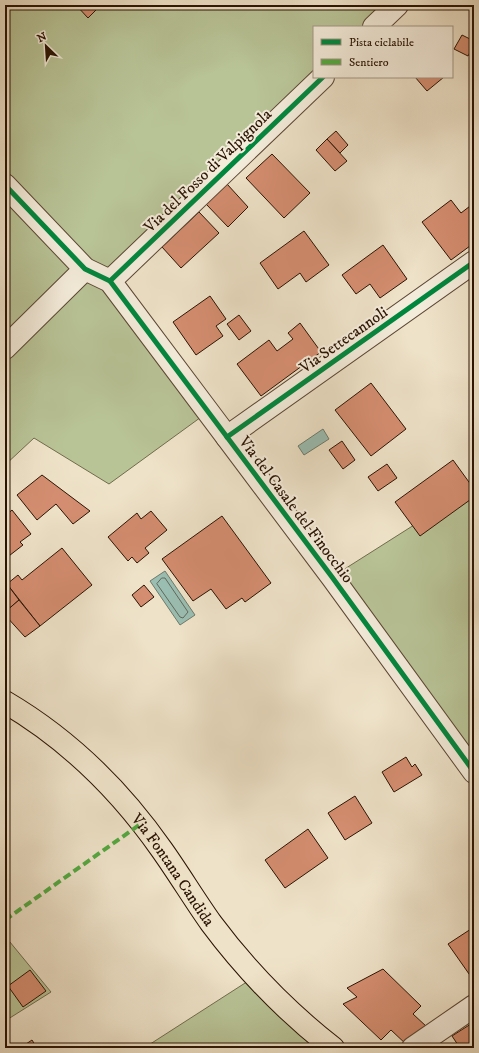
<svg xmlns="http://www.w3.org/2000/svg" width="479" height="1053" font-family="'IM FELL DW Pica',serif">
<style>
.green{fill:#b8c396;stroke:#716b4c}
.water{fill:#9abeb2;stroke:#6d7a6c}
.lines{fill:none;stroke-linecap:round;stroke-linejoin:round}
.shore{stroke:#62685a;stroke-width:1}
.building{fill:#d48d70;stroke:#2a1303}
.minor-casing{stroke:#5b4734;stroke-width:24}
.major-casing{stroke:#2a1303;stroke-width:24}
.minor{stroke:#f4ecdb;stroke-width:22}
.major{stroke:#eee2c8;stroke-width:22}
.quiet{stroke:#53a840;stroke-width:4;stroke-dasharray:8 4;stroke-linecap:butt}
.cycleway-casing{stroke:#f4ecdb;stroke-width:8}
.cycleway{stroke:#00873e;stroke-width:5}
.labels{text-anchor:middle;stroke-width:4;stroke-linejoin:round;paint-order:stroke}
.street-label{font-size:16px;fill:#2a1303;stroke:#f4ecdb}
</style>
<rect width="100%" height="100%" fill="#eee2c8"/>
<filter id="stains"><feTurbulence type="fractalNoise" baseFrequency=".005" numOctaves="4"/><feColorMatrix values="0 0 0 0 .2 0 0 0 0 .09 0 0 0 0 .02 0 0 0 .5 -.17"/></filter>
<radialGradient id="worn" r=".72"><stop offset=".6" stop-color="#630" stop-opacity="0"/><stop offset="1" stop-color="#630" stop-opacity=".3"/></radialGradient>
<g class="green">
<polygon points="5,5 397,5 374,27 314,27 314,77 110,281 208,412 109,484 34,438 5,465"/>
<polygon points="474,487 474,772 332,577"/>
<polygon points="5,936 51,992 5,1021"/>
<polygon points="256,976 333,1048 144,1048"/>
</g>
<g class="water">
<polygon points="323,429 329,439 304,455 298,446"/>
<polygon points="165,571 195,615 180,625 150,581"/>
</g>
<g class="lines">
<polygon class="shore" points="162,578 165,578 188,612 183,618 180,617 157,584"/>
</g>
<g class="building">
<polygon points="76,5 101,5 88,18"/>
<polygon points="462,35 474,41 474,45 468,56 454,49"/>
<polygon points="415,77 444,77 427,91"/>
<polygon points="336,131 348,145 340,153 327,139"/>
<polygon points="327,139 347,161 335,171 316,150"/>
<polygon points="272,154 310,193 284,218 246,178"/>
<polygon points="227,184 248,207 228,227 206,204"/>
<polygon points="451,200 461,213 474,203 474,243 451,260 422,222"/>
<polygon points="199,212 219,233 181,268 162,247"/>
<polygon points="304,231 329,265 306,282 300,273 278,289 260,263"/>
<polygon points="383,245 407,279 380,298 370,284 356,294 342,275"/>
<polygon points="210,296 226,319 216,326 223,336 196,355 173,322"/>
<polygon points="239,315 251,331 239,340 227,324"/>
<polygon points="300,323 321,352 261,396 237,364 269,340 277,351 293,339 288,333"/>
<polygon points="371,383 406,429 371,456 335,410"/>
<polygon points="342,441 355,460 343,469 329,450"/>
<polygon points="453,460 474,489 474,497 420,536 395,502"/>
<polygon points="387,464 397,478 378,491 368,477"/>
<polygon points="42,475 90,511 73,524 56,504 37,520 17,495"/>
<polygon points="12,510 31,534 20,542 23,545 5,559 5,516"/>
<polygon points="151,511 167,530 145,548 149,553 137,563 132,557 128,561 108,537 137,513 141,519"/>
<polygon points="222,516 271,583 245,602 242,598 226,609 211,589 193,601 162,559"/>
<polygon points="62,548 92,585 40,626 7,584 18,575 22,580"/>
<polygon points="7,584 19,600 5,612 5,585"/>
<polygon points="144,585 154,597 141,607 132,595"/>
<polygon points="19,600 40,626 25,637 5,615 5,612"/>
<polygon points="406,757 412,767 415,764 422,775 394,792 382,772"/>
<polygon points="355,796 372,823 345,840 328,813"/>
<polygon points="308,829 328,858 285,888 265,860"/>
<polygon points="474,927 474,981 448,944"/>
<polygon points="383,969 421,1006 413,1014 427,1027 408,1046 391,1030 381,1040 343,1004 357,997 347,988"/>
<polygon points="30,970 46,991 23,1007 8,986"/>
<polygon points="474,1022 474,1048 460,1048 452,1036"/>
<polygon points="32,1040 37,1048 20,1048"/>
</g>
<g class="lines">
<g class="minor-casing">
<g id="minor">
<polyline points="374,27 397,5"/>
<polyline points="5,185 85,269 110,281 332,577 474,772"/>
<polyline points="110,281 323,77"/>
<polyline points="5,348 85,269"/>
<polyline points="227,437 474,262"/>
<polyline points="413,1048 474,1006"/>
</g>
</g>
<g class="major-casing">
<g id="major">
<path id="s1" d="M5,702c63,37 115,88 157,148 17,24 32,49 49,73 35,47 76,89 122,125"/>
</g>
</g>
<use href="#minor" class="minor"/>
<use href="#major" class="major"/>
<polyline class="quiet" points="5,920 142,823"/>
<g class="cycleway-casing">
<g id="cycleway">
<polyline points="5,185 85,269 110,281 332,577 474,772"/>
<polyline points="110,281 323,77"/>
<polyline points="227,437 474,262"/>
</g>
</g>
<use href="#cycleway" class="cycleway"/>
</g>
<g class="labels">
<g class="street-label">
<text transform="translate(207 170) rotate(-44)" y="6">Via del Fosso di Valpignola</text>
<text transform="translate(343 339) rotate(-35)" y="6">Via Settecannoli</text>
<text transform="translate(297 509) rotate(53)" y="6">Via del Casale del Finocchio</text>
<text dy="6" stroke="none"><textPath href="#s1" startOffset="240">Via Fontana Candida</textPath></text>
</g>
</g>
<rect width="479" height="1053" fill="none" stroke="#eee2c8" stroke-width="20"/>
<rect x="6" y="6" width="467" height="1041" fill="none" stroke="#2a1303" stroke-width="2"/>
<rect x="10" y="10" width="459" height="1033" fill="none" stroke="#2a1303"/>
<rect x="313" y="26" width="140" height="52" fill="#f4ecdb" stroke="#a39585"/>
<rect x="321" y="39" width="20" height="6" fill="#00873e" stroke="#a39585"/>
<text x="349" y="46" font-size="12" fill="#2a1303">Pista ciclabile</text>
<rect x="321" y="59" width="20" height="6" fill="#53a840" stroke="#a39585"/>
<text x="349" y="66" font-size="12" fill="#2a1303">Sentiero</text>
<g transform="translate(46 46) rotate(335)" stroke="#f4ecdb" stroke-width="3" paint-order="stroke">
<path d="M0-3L7 15L0 10L-7 15Z" fill="#2a1303"/>
<text y="-6" font-size="11" font-weight="bold" text-anchor="middle" fill="#2a1303">N</text>
</g>
<rect width="100%" height="100%" filter="url(#stains)"/>
<rect width="100%" height="100%" fill="url(#worn)"/>
</svg>
